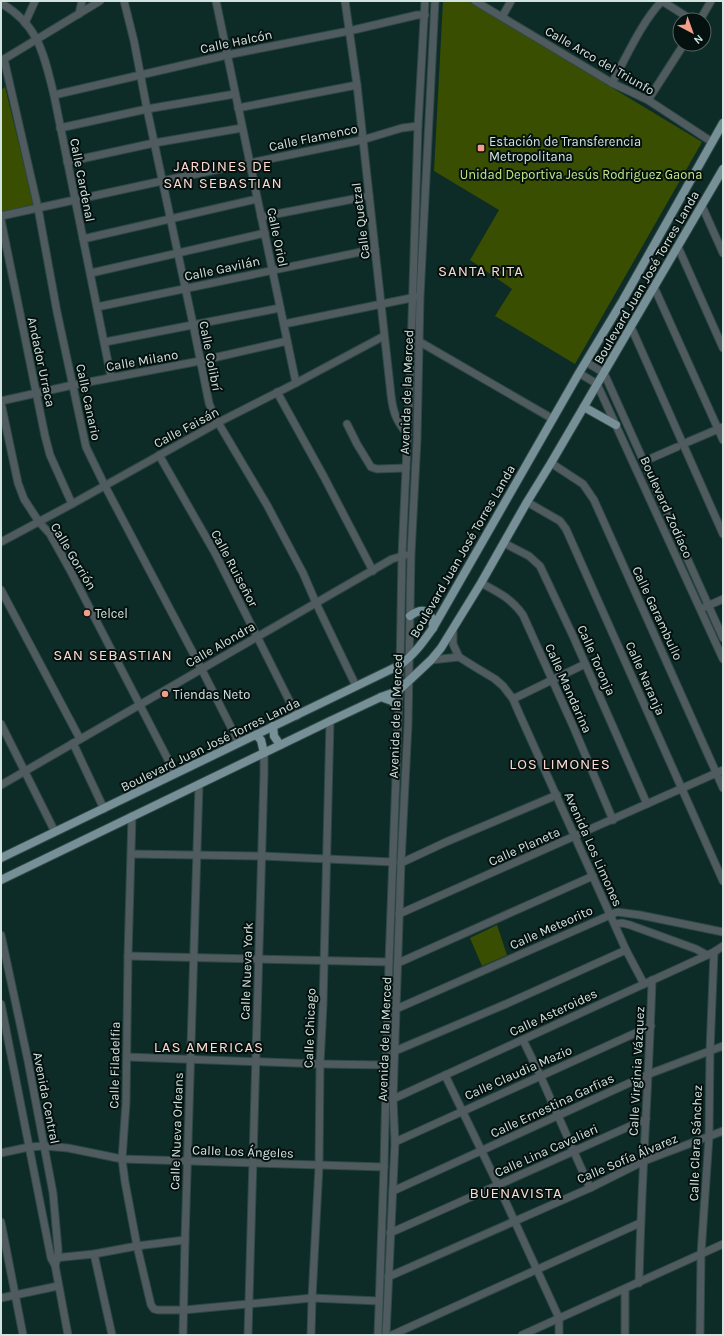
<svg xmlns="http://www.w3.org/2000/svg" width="724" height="1336" font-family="Karla,sans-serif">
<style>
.green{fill:#3a4e02}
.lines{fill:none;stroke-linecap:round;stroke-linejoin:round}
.minor-casing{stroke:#2d4845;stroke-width:9}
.major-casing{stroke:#2d4845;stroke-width:10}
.minor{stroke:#4f5b5e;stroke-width:7}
.major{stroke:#779097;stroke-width:8}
.poi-dot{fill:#f49e89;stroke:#05110f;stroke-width:1.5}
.labels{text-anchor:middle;stroke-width:4;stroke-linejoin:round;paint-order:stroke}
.street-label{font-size:13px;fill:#d2e3e0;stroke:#05110f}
.poi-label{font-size:13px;fill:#d2e3e0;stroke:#05110f;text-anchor:start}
.park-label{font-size:13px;fill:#c5e787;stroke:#05110f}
.quarter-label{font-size:15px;letter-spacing:1px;fill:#fcdad2;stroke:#05110f}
</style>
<rect width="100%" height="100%" fill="#0d2b27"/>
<g class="green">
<polygon points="443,1 468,1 702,142 575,364 495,316 512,289 470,260 499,210 434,171"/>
<polygon points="5,87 34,206 1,212 1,90"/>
<polygon points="497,925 507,955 482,966 470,938"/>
</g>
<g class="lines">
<g class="minor-casing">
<g id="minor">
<polyline points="124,1 134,41 147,109 193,324 209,403 213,414 267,505 303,573 316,603 356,686"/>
<polyline points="216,1 296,383"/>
<path d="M345,1l12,84 34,310c2,17 5,26 17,40"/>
<polyline points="475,1 612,83 648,100 712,142"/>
<path d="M1,3c39,23 43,53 53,92l57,282"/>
<polyline points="79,14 82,1"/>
<polyline points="502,17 511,1"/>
<polyline points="700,20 711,1"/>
<polyline points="25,23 35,1"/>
<polyline points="4,59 38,208 57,312 86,447 105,486 201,668 239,743"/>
<polyline points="1,61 100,1"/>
<path d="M612,83c14,-25 30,-62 50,-82l30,19"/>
<polyline points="54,95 227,55 349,31 417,15 425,15"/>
<polyline points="648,100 684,44"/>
<polyline points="238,108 357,85"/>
<polyline points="60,128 147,109 235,94"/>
<polyline points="67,162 154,143 242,128"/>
<polyline points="702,206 723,253"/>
<polyline points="1,216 162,181 362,140 402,128 418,126"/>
<polyline points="261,217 369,196"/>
<polyline points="1,220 45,436 50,455 72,504"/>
<polyline points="83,239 257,199"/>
<polyline points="678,247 723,348"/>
<polyline points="91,273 265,233"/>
<polyline points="654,287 723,440"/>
<polyline points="97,307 375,249"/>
<polyline points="284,324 416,297"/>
<polyline points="631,327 723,534"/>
<polyline points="105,342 280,308"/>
<polyline points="420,342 553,419"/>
<polyline points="586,362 604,373 723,638"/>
<polyline points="579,373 597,384 723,659"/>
<polyline points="277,392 324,477 373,571"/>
<polyline points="1,401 73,385 200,361 287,341"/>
<polyline points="1,403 18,483 24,499 39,522 50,534 69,568 175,773"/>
<polyline points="347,424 357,444 371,467 377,469 406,468"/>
<polyline points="683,444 723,427"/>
<polyline points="159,455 215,553 297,716"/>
<polyline points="645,461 677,447"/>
<polyline points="551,463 583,484 594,500 723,788"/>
<polyline points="527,502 560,521 566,529 723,881"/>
<polyline points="1,542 72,504 219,422 296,383 384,336"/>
<polyline points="504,543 529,556 540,566 573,636 647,804"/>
<path d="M481,583c17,9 31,16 42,32l50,111 40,94"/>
<polyline points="1,590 80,739"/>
<polyline points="705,607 723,599"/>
<polyline points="453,629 453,644 459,657"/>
<polyline points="431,660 459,657 475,667 495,679 503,686 513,699 519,713 626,950 644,984"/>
<polyline points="513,699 585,664"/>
<polyline points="1,724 55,832"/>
<polyline points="73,743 104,809"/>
<polyline points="1,785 392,559 406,555"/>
<polyline points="132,816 128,956 126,1103 122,1159 125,1182 137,1246 151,1305 154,1309 158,1310 184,1310 312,1298 379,1301"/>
<polyline points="132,854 262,856 393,862"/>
<polyline points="401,863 446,842 557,795"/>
<polyline points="399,914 723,770"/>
<polyline points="615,924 622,923 630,925 696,949 707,955"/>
<polyline points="1,935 28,1061 53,1193 58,1249 58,1257 55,1265"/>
<polyline points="128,956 389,962"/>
<polyline points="398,963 593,876"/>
<polyline points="1,1004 51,1258 55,1265 68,1335"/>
<polyline points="396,1009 617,912 640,915 723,932"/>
<polyline points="523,1040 540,1075 590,1188"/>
<polyline points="395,1051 506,1004 626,950"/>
<polyline points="127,1057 320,1064 386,1065"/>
<polyline points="445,1075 498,1185 559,1318 559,1335"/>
<polyline points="393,1099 714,952 723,946"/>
<polyline points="395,1142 651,1026"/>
<polyline points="1,1153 29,1147 44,1146 68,1148 122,1159 384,1167"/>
<polyline points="393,1191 649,1074 723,1046"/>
<polyline points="1,1222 23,1335"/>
<polyline points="390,1233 646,1119"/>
<polyline points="94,1254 112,1335"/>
<polyline points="54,1258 94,1254 137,1246 185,1240"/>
<polyline points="388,1277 590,1188 644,1161 723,1131"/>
<path d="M639,1283c2,-101 10,-202 13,-303"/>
<polyline points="1,1298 58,1286"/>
<polyline points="183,1335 185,1240 199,784"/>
<polyline points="248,1335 264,773 264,753"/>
<polyline points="311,1335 312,1298 319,1166 320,1064 323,1005 330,721"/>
<polyline points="378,1335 384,1167 389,962 400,671 402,555 410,382 418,126 425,1"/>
<polyline points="386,1335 395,1142 393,1099 401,863 408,725 411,554 417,440 420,297 435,1"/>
<polyline points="392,1335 640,1223"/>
<polyline points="522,1335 723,1244"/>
<polyline points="625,1335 625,1289"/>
<polyline points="700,1335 701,1254 709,1137 710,1051 714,952"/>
</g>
</g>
<g class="major-casing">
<g id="major">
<polyline points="584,407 616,425"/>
<path d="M410,616c14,-10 23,-5 23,12"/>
<polyline points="381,697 392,701 398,708"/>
<polyline points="273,726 274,736 280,745"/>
<polyline points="256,735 261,740 264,753"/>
<path d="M1,858l399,-193c14,-10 23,-23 33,-37l146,-255 44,-73 100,-177"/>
<polyline points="1,880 330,721 381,697 398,691 431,660 441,648 481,583 527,502 551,463 723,169"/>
</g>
</g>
<use href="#minor" class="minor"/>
<use href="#major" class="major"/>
</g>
<g class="poi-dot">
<rect x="477" y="144" width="8" height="8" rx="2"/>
<circle cx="87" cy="613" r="4"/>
<circle cx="165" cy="694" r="4"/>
</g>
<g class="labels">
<g class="street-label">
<text transform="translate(236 41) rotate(-12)" y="5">Calle Halcón</text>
<text transform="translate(600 60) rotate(30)" y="5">Calle Arco del Triunfo</text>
<text transform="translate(313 137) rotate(-12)" y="5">Calle Flamenco</text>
<text transform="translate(83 180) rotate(79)" y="5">Calle Cardenal</text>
<text transform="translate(360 221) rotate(-97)" y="5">Calle Quetzal</text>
<text transform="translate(278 237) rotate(78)" y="5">Calle Oriol</text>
<text transform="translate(222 268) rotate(-12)" y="5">Calle Gavilán</text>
<text transform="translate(646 277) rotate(-60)" y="5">Boulevard Juan José Torres Landa</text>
<text transform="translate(211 356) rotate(79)" y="5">Calle Colibrí</text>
<text transform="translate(142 360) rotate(-10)" y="5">Calle Milano</text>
<text transform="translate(42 362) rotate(78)" y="5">Andador Urraca</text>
<text transform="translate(406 392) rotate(-88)" y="5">Avenida de la Merced</text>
<text transform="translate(89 402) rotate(78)" y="5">Calle Canario</text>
<text transform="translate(186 427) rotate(-28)" y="5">Calle Faisán</text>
<text transform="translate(667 507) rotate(66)" y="5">Boulevard Zodíaco</text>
<text transform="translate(462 551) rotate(-60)" y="5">Boulevard Juan José Torres Landa</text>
<text transform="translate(74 556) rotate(59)" y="5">Calle Gorrión</text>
<text transform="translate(235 568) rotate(62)" y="5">Calle Ruiseñor</text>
<text transform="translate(658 613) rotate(65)" y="5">Calle Garambullo</text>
<text transform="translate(220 644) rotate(-30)" y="5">Calle Alondra</text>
<text transform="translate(597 660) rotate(66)" y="5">Calle Toronja</text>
<text transform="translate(646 678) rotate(66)" y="5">Calle Naranja</text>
<text transform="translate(569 688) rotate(66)" y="5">Calle Mandarina</text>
<text transform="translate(395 716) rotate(-88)" y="5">Avenida de la Merced</text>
<text transform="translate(210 744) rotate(-26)" y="5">Boulevard Juan José Torres Landa</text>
<text transform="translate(524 846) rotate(-24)" y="5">Calle Planeta</text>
<text transform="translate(594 849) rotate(66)" y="5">Avenida Los Limones</text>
<text transform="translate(551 927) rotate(-24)" y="5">Calle Meteorito</text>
<text transform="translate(246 971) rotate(-88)" y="5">Calle Nueva York</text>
<text transform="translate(553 1012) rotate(-25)" y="5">Calle Asteroides</text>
<text transform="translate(309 1028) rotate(-88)" y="5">Calle Chicago</text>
<text transform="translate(384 1039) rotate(-88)" y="5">Avenida de la Merced</text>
<text transform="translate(114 1065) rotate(-89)" y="5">Calle Filadelfia</text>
<text transform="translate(636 1071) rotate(-87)" y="5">Calle Virginia Vázquez</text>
<text transform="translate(518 1072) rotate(-24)" y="5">Calle Claudia Mazio</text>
<text transform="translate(47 1098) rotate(79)" y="5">Avenida Central</text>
<text transform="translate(552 1105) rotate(-25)" y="5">Calle Ernestina Garfias</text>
<text transform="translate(176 1131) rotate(-88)" y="5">Calle Nueva Orleans</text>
<text transform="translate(695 1143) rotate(-88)" y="5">Calle Clara Sánchez</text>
<text transform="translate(546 1150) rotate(-24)" y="5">Calle Lina Cavalieri</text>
<text transform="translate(243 1151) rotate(2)" y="5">Calle Los Ángeles</text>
<text transform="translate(627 1158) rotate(-23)" y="5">Calle Sofía Álvarez</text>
</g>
<g class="poi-label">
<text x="489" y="146">Estación de Transferencia<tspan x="489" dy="15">Metropolitana</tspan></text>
<text x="95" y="618">Telcel</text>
<text x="173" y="699">Tiendas Neto</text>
</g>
<g class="park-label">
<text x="581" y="179">Unidad Deportiva Jesús Rodriguez Gaona</text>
</g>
<g class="quarter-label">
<text x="223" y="171">JARDINES DE<tspan x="223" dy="17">SAN SEBASTIAN</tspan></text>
<text x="481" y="276">SANTA RITA</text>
<text x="113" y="660">SAN SEBASTIAN</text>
<text x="560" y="769">LOS LIMONES</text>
<text x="209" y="1052">LAS AMERICAS</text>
<text x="516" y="1198">BUENAVISTA</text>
</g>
</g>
<rect width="724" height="1336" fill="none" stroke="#d2e3e0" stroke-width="4"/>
<g transform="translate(692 32) rotate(139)"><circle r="19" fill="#05110f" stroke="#576563"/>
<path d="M0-3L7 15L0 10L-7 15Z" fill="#f49e89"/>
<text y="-6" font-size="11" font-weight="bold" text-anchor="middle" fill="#d2e3e0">N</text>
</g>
</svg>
